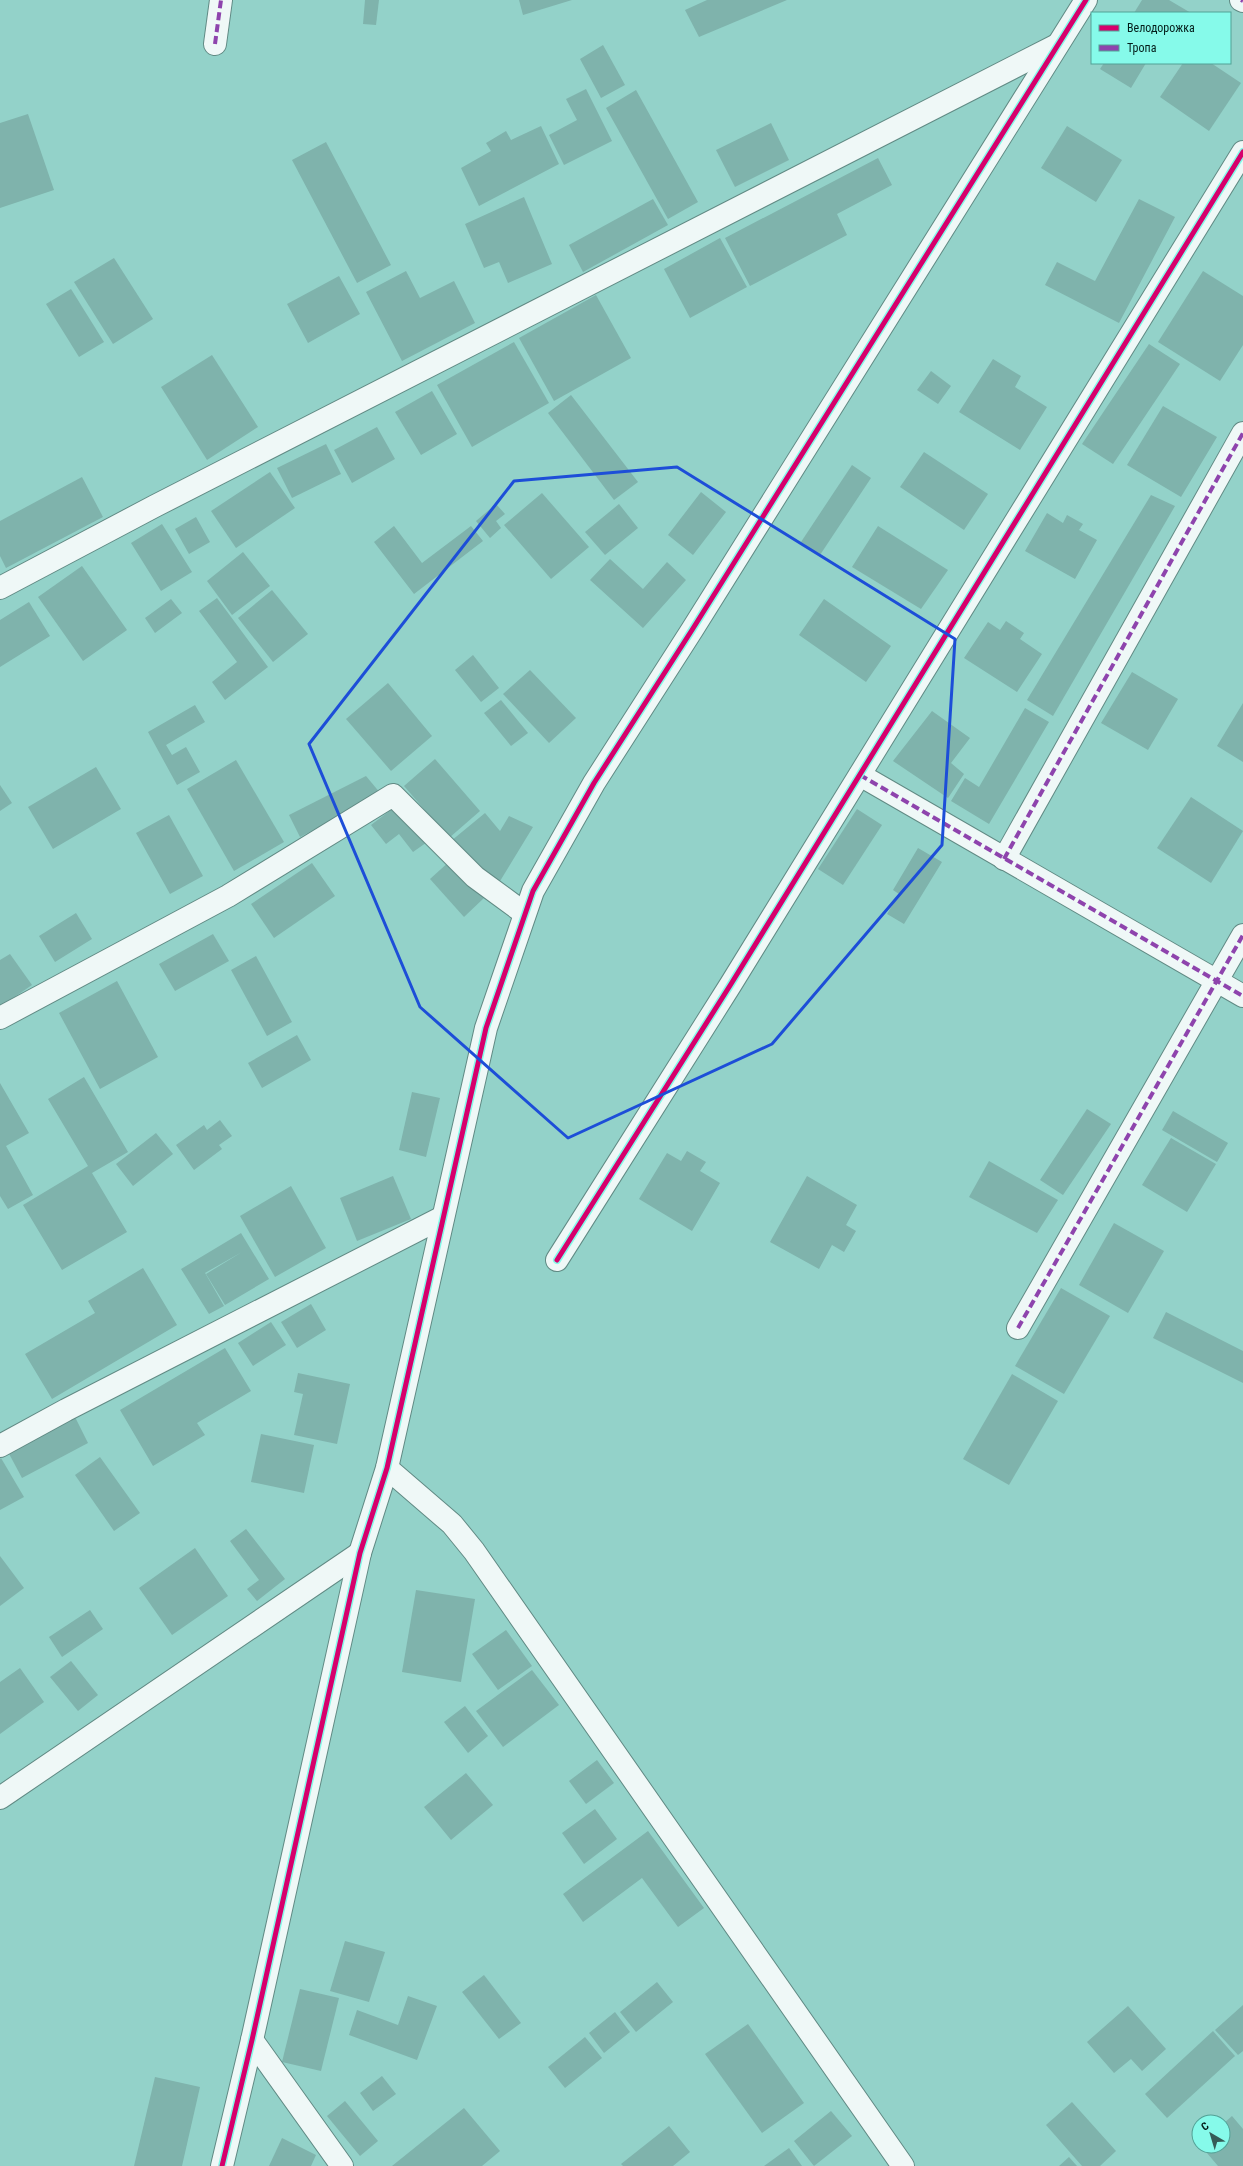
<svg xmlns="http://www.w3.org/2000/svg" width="1243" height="2166" font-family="'Roboto Condensed',sans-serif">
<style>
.building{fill:#7fb3ac}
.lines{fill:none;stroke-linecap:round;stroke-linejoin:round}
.street-casing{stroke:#618a84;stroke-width:24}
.secondary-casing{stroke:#618a84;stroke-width:24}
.street{stroke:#eff8f7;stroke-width:22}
.secondary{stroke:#eff8f7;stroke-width:22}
.quiet{stroke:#8e44ad;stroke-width:4;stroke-dasharray:8 4;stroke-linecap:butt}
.cycleway-casing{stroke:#86faea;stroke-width:8}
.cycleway{stroke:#d6006c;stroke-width:5}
.marked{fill:none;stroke:#1d4ed8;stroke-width:3;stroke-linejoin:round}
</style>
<rect width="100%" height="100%" fill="#93d2c9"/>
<g class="building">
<polygon points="365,0 379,0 376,25 363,24"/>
<polygon points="519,0 572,0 523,15"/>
<polygon points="707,0 787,0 699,37 685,10"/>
<polygon points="1142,0 1169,0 1191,13 1134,13"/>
<polygon points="603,45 625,85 601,98 580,59"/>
<polygon points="1104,63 1146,63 1131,88 1100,69"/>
<polygon points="1183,63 1211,63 1241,83 1209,131 1160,97"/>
<polygon points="586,89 612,141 564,165 549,135 577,120 566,99"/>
<polygon points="636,90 698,202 668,219 606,108"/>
<polygon points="28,114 54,190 0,208 0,123"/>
<polygon points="771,123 789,160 735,187 716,150"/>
<polygon points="541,126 559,164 479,206 461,168 491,151 486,143 506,131 511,140"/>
<polygon points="1067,126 1122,160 1096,202 1041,168"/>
<polygon points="326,142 391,265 357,283 292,160"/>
<polygon points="878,158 892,185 837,214 847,235 750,286 725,238"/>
<polygon points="524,197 552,264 508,283 499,262 484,268 465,224"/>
<polygon points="653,199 668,225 583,272 569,245"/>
<polygon points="1139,199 1175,217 1119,323 1045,285 1057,262 1095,281"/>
<polygon points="720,238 747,287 690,318 664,269"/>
<polygon points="114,258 153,319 113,344 74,282"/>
<polygon points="406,271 420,298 454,281 475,323 402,361 366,292"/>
<polygon points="1203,271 1243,296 1243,345 1220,381 1158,342"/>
<polygon points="339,276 360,314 308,343 287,304"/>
<polygon points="71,289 104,342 79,357 46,304"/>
<polygon points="596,295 631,358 554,401 519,338"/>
<polygon points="514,342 549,403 472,447 437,385"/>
<polygon points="1149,344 1180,364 1113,464 1082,444"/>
<polygon points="212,355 258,427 207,460 161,387"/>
<polygon points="993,359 1021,376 1015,387 1047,407 1020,450 959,412"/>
<polygon points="931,371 951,386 938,404 917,390"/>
<polygon points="432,391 457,434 421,455 395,412"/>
<polygon points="571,395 638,482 614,500 548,413"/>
<polygon points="1163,406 1217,437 1181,497 1127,465"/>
<polygon points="377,427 395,459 352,483 334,450"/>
<polygon points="326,444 341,474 292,498 277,468"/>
<polygon points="924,452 988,494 964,530 900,487"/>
<polygon points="852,465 871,478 820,555 801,542"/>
<polygon points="270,472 295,508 236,548 211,511"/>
<polygon points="82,477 103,517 6,568 0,556 0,521"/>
<polygon points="701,492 726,512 693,555 668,535"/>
<polygon points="542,493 589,547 551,579 504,525"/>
<polygon points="1151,495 1175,506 1053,716 1027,700"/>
<polygon points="496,504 505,514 496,521 501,528 490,538 476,521"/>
<polygon points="619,504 638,528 605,555 585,532"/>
<polygon points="1047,513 1063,523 1067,515 1083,524 1079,530 1097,540 1075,579 1025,551"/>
<polygon points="196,517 210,542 189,554 175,529"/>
<polygon points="162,524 192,572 161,591 131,543"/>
<polygon points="394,526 422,563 471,526 483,541 414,594 374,542"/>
<polygon points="878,526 948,570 921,609 852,567"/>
<polygon points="243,552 270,586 232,615 207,581"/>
<polygon points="610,559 643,589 667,562 686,580 643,628 590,580"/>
<polygon points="82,566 127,630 83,661 38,597"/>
<polygon points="272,590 308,634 273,662 238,618"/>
<polygon points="217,598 268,667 225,700 212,682 237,662 199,611"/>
<polygon points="171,599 182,613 155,633 145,618"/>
<polygon points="824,599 891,646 866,682 799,635"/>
<polygon points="29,602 50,636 0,667 0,620"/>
<polygon points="1006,621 1024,633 1020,639 1042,654 1017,692 964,658 988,622 1000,630"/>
<polygon points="473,655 499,688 481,702 455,670"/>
<polygon points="530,670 576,718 549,743 503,694"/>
<polygon points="1132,672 1178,699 1148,750 1101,723"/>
<polygon points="388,683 432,736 391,771 346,719"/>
<polygon points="501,700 528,733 511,746 484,713"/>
<polygon points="1243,703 1243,762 1217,746"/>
<polygon points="195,705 205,722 166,745 172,755 186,747 200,772 177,785 148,732"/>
<polygon points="1025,708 1049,722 989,824 951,801 965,778 979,787"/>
<polygon points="932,711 970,738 951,763 964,774 948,798 893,761"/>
<polygon points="435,759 480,811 449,838 404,786"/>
<polygon points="236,760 284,842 234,871 187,789"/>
<polygon points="96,767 121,809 53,849 28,807"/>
<polygon points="366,776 381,794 300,837 289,815"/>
<polygon points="0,785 12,803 0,811"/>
<polygon points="1191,797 1243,831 1211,883 1157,848"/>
<polygon points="400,803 430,840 413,852 399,834 386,844 371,825"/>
<polygon points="857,809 882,825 843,885 818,869"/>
<polygon points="485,813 500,831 509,816 533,827 497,886 451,841"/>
<polygon points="169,815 203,876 170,894 136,833"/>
<polygon points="918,848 942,862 904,924 887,914 899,894 893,890"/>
<polygon points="451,860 485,897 464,917 430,879"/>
<polygon points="312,863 335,896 274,938 251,904"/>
<polygon points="76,913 92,939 55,962 39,936"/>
<polygon points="213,934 229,961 175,991 159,964"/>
<polygon points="10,954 32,985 0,1007 0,960"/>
<polygon points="256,956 292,1022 267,1036 231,970"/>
<polygon points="117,981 158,1057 100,1089 59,1013"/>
<polygon points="297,1035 311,1060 262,1088 248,1063"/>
<polygon points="84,1077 128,1152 92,1173 127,1232 62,1270 23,1205 88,1166 48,1099"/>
<polygon points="0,1083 29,1133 6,1146 33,1195 8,1209 0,1196"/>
<polygon points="412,1092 440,1098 426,1157 399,1150"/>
<polygon points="1087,1109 1111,1124 1063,1195 1040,1180"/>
<polygon points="1173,1111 1228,1143 1217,1162 1162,1130"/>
<polygon points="220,1120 232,1136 219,1145 222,1149 194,1170 176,1145 204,1125 207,1130"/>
<polygon points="156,1133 173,1154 133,1186 116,1164"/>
<polygon points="1171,1138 1216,1164 1187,1212 1142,1185"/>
<polygon points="687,1151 706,1162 700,1171 720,1183 692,1231 639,1199 667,1153 681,1161"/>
<polygon points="989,1161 1058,1200 1037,1233 969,1197"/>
<polygon points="393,1176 411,1219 357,1241 340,1198"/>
<polygon points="807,1176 857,1205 846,1225 856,1231 844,1252 832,1245 819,1269 770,1242"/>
<polygon points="291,1186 326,1248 275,1277 240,1216"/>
<polygon points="1114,1223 1164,1251 1128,1313 1079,1285"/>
<polygon points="241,1233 269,1279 225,1305 206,1274 242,1252 205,1273 204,1271 224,1306 209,1314 181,1269"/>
<polygon points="143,1268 177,1325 52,1399 25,1354 95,1313 88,1301"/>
<polygon points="1061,1288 1110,1316 1064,1394 1015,1366"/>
<polygon points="311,1304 326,1330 297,1348 281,1322"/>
<polygon points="1166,1312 1243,1351 1243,1383 1153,1338"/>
<polygon points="271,1322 286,1345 253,1366 238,1343"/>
<polygon points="225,1348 251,1391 197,1423 205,1435 153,1466 120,1410"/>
<polygon points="298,1373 350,1384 337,1444 294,1435 303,1394 294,1392"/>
<polygon points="1012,1374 1058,1401 1009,1485 963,1459"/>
<polygon points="74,1415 88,1443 22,1478 7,1450"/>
<polygon points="261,1434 314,1445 304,1493 251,1482"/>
<polygon points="100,1457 140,1513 114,1531 75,1475"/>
<polygon points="1,1458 24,1497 0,1510 0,1459"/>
<polygon points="246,1529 285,1579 257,1601 247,1589 259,1580 230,1541"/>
<polygon points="195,1548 228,1596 172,1635 139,1588"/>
<polygon points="0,1556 24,1588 0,1606"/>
<polygon points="416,1590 475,1599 461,1682 402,1672"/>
<polygon points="90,1610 103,1629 62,1657 49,1637"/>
<polygon points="506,1630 532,1666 498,1690 472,1654"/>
<polygon points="71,1661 98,1695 78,1711 50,1677"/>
<polygon points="20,1668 44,1702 0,1734 0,1682"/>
<polygon points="532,1670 559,1705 503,1747 476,1711"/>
<polygon points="465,1706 488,1736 468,1753 444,1722"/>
<polygon points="597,1760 614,1783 586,1804 569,1781"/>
<polygon points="466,1773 493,1805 451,1840 424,1807"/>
<polygon points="595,1809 617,1839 584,1864 562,1833"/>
<polygon points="648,1831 704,1908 678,1927 642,1878 583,1922 563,1894"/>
<polygon points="345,1941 385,1952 369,2002 330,1991"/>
<polygon points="484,1975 521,2023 499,2039 462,1992"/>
<polygon points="657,1982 673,2002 636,2032 620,2012"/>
<polygon points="300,1989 339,1998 321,2071 282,2062"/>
<polygon points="408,1996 437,2006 417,2060 349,2035 357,2010 398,2025"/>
<polygon points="1243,2005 1243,2051 1238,2055 1215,2030"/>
<polygon points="1128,2006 1166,2049 1142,2071 1131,2059 1114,2073 1087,2042"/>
<polygon points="615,2012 630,2032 604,2053 589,2033"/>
<polygon points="748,2024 804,2103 762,2133 705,2054"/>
<polygon points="1213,2031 1235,2056 1167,2118 1145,2094"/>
<polygon points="585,2037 602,2058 565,2088 548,2067"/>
<polygon points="382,2076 396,2094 373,2111 360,2093"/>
<polygon points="155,2077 200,2087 182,2166 134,2166"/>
<polygon points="345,2101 378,2141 360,2156 327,2116"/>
<polygon points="1072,2102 1116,2151 1100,2166 1082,2166 1046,2125"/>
<polygon points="464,2108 500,2151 482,2166 392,2166"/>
<polygon points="831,2111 852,2136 814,2166 794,2141"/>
<polygon points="1232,2116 1243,2129 1243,2166 1218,2166 1201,2146 1223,2146 1223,2124"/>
<polygon points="669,2126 690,2152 673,2166 623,2166 621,2164"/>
<polygon points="282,2138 316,2155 311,2166 269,2166"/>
<polygon points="789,2148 802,2166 764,2166"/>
<polygon points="1069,2157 1077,2166 1059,2166"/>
</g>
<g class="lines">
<g class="street-casing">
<g id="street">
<polyline points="1241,0 1243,1"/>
<polyline points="215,44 221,0"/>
<polyline points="0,588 155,506 1057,45"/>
<polyline points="860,775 1243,996"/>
<polyline points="1004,859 1243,433"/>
<polyline points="0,1018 228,896 393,795 475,877 524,913"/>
<polyline points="557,1260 731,984 1243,152"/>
<polyline points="1018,1328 1243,935"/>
<polyline points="0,1446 66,1410 443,1217"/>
<polyline points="387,1468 452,1524 474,1551 903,2166"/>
<polyline points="0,1798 360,1553"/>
<polyline points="252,2040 342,2166"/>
</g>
</g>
<g class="secondary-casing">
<polyline id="secondary" points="222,2166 252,2040 360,1553 387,1468 486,1028 533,891 594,783 692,630 1086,0"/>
</g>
<use href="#street" class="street"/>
<use href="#secondary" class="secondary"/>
<g class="quiet">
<polyline points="1241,0 1243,1"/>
<polyline points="215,44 221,0"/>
<polyline points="860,775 1243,996"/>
<polyline points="1004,859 1243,433"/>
<polyline points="1018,1328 1243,935"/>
</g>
<g class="cycleway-casing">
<g id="cycleway">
<polyline points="557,1260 731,984 1243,152"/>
<polyline points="222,2166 252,2040 360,1553 387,1468 486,1028 533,891 594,783 692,630 1086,0"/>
</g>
</g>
<use href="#cycleway" class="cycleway"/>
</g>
<path class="marked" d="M677,467l278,172 -13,206 -170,199 -204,94 -148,-131 -111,-263 205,-263z"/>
<rect x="1091" y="12" width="140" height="52" fill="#86faea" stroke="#52a196"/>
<rect x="1099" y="25" width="20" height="6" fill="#d6006c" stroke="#52a196"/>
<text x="1127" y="32" font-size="12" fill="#031c19">Велодорожка</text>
<rect x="1099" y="45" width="20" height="6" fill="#8e44ad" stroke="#52a196"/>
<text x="1127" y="52" font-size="12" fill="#031c19">Тропа</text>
<g transform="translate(1211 2134) rotate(322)"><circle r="19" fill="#86faea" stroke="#52a196"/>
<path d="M0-3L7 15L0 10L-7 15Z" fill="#355c57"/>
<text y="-6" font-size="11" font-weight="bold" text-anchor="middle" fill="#031c19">С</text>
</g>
</svg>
